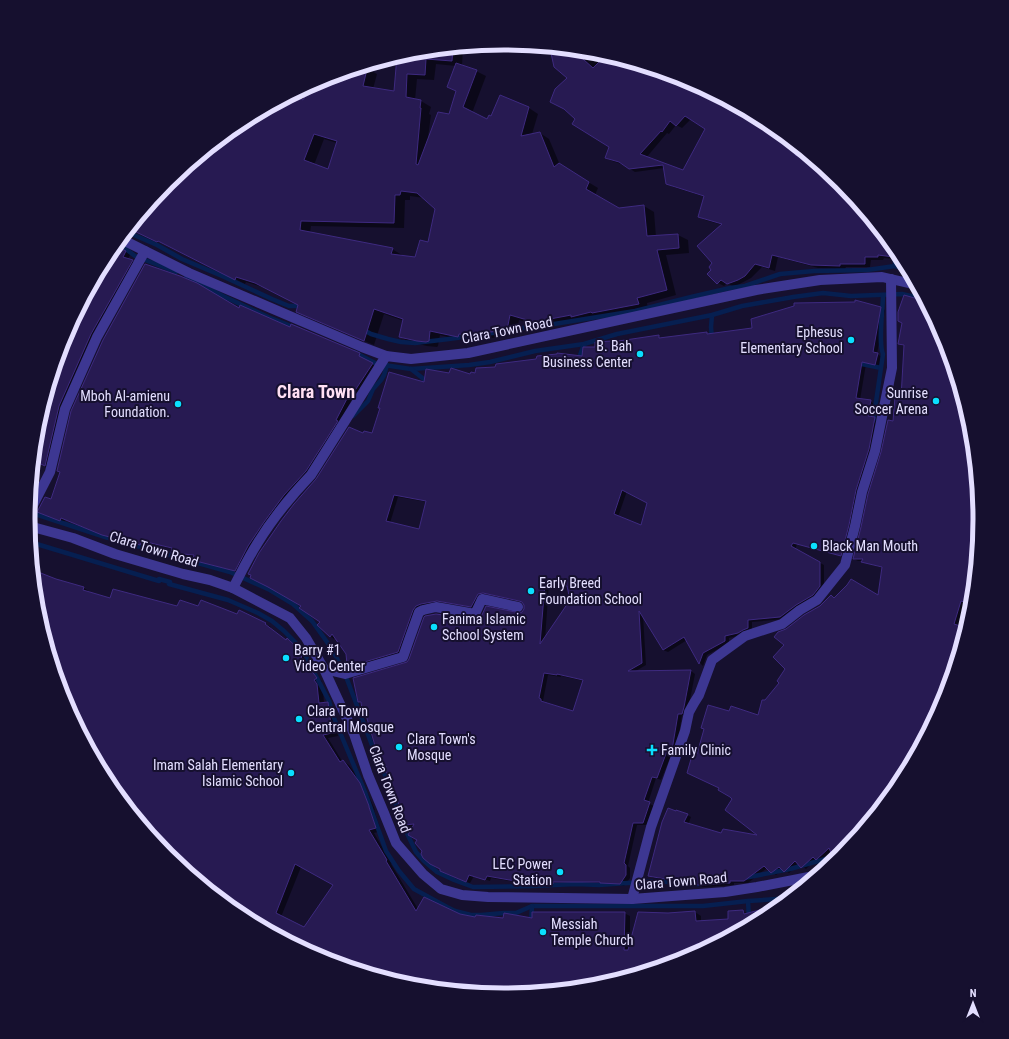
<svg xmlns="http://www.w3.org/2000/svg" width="1009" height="1039" font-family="'Roboto Condensed',sans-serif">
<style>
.shadow{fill:#0007;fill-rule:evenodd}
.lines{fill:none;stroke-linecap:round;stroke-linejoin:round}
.stream{stroke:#061f51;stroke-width:4.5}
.building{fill:#271a52;stroke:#3e2a80;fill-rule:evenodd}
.street{stroke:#3d3792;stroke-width:10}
.poi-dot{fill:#0adfff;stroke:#16102f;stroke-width:1.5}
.labels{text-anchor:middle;stroke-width:4;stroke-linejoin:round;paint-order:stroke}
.street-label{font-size:14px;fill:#e3deff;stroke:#16102f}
.poi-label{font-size:14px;fill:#e3deff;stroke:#16102f;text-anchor:start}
.district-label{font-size:18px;font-weight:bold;fill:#ffe0f3;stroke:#16102f}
.rim{fill:none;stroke:#e3deff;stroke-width:5}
</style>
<rect width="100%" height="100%" fill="#16102f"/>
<g class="shadow">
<path d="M463,47l-1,19 14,5 10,5 -14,37 16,8 4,-4 37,-9 9,6 -6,20 8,-1 9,6 11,26 38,23 -3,7 24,14 25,-3 10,6 2,25 22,-2 10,5 1,13 -23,2 10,40 -29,8 1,6 -46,9h-1l-19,3 -2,-1 -4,1 -31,6 -26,-7 -3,15 -39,5 -8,-1 -1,3 -28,-7 -2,11 -1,1 -10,-1 -17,-4 -10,-5 4,-16 -20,-7 -10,31 -67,-28 -10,-6 3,-6 -34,-17 -20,-6 -1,2 -114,-57 37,-45 72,-59 82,-44 42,-12 13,7 -4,15 22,3 3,-30 -11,-2 25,-8zM436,64l20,2 -8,21 9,5 -7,23 -22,22 3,-22 -2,-1 2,-7 -10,-6 -6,-1 2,-21 17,1zM324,139l13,4 -8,27 -15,-5zM410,196l14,2 12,11 -8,34 -13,15 -13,-2v-1l-10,-6 -82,-16 1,-7 93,2 1,-28h5z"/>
<path d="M574,50l24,2 89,27 82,44 73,60 59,72 2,5 -19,-2 -1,2h-12l-1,7h-24l-1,2 -27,-1 -40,-11 -3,14 -13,-4 -11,11 -17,9 -7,-4 -3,3 -6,-3 -5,-13 9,-45 -17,-5 -6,-3 6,-20 -32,-10 -6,-4 -3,-15 -29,4 -11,-7 -12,-4 -6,-3 5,-11 -34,-28 -9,-41 -15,-25zM691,119l15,10 -22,42 -38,-13 21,-25 2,1 7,-9 6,3z"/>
<polygon points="116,245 131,253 128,259 136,263 95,336 49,468 39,464 31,485 37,426 108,255"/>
<polygon points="904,297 926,302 945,337 972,427 981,520 972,613 945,702 901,784 846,850 836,854 832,851 820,862 816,859 806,869 799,864 789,873 783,869 776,875 767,868 748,883 734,883 734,885 704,887 653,878 649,875 687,815 691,817 688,825 722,834 761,836 733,799 720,788 698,756 730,712 758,716 765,701 781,683 786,669 786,630 821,606 831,596 835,598 879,596 883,568 867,563 863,561 858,561 854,559 894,422 902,399 905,346 899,344 903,323"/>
<path d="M880,308l5,2 -8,44 5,3 -3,10 -13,-3 -6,36 10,1 4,3 -2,14 7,3 -34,136 -48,-13 -2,6 29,15v23l-39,31 -33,3v8l-10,5 -13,3v5l-22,12 -4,11 -3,-3 -13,-23 -19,12 -5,-2 -20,-35 3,50 -12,7 57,-1 4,3 -7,36 -2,6 -4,-1 -5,32 -2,7 -3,-1 -11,27 -5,-2 -8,25 6,3 -7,19h-10l-9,41 2,2v10l-6,8 -18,-1 -2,-1h-47v2l-11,-1 -1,3 -26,-2 -4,-2 1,-2 -25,-4 -1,3 -16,-5 -4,7 -25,-10 -22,-22 -9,-24h-4l-4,-3 -7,-23 -3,-2 -5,-25 -4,-2v-4l-5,-3 -16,-49 -2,-1 -2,-11 -3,-2 49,-39 69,-42 44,-7 4,-6 -1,-5 -38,-9 -6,4 -4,10 -34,-6 -17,4 -23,48 -46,13 -8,-4 -1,-9 -11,-17 -2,2 -4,-3 -9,-14 43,-187 8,-1 53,-51 25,-9 21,1 25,-7 87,-11 13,-9 16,-6 2,1 45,-7 4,3 44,-6 3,2 43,-6zM627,491l21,11 -6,24 -24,-9zM398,497l29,5 -8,29 -29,-8zM549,584l20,3 2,14 -26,38zM548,675l13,2v-1l23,5 -10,31 -31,-11z"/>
<polygon points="239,310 359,354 363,356 362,359 376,366 358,394 356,392 339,423 341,424 239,572 197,561 193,559 194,557 176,555 172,553 173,549 146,542 144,547 130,542 129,543 107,536 65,520 64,522 47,515"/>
<polygon points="32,555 37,558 33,568"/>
<path d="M33,571l23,9 28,8 6,4 -1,1 22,6 66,8h22l39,8 27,9 6,3 -1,1 16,12h1l6,3 16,15 -3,3 16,21 -3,2 4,4 1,16 4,-1 6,4 4,29 -10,2 14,23 7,4 16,22 10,23h-1l7,21 -7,2 18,31h-1l27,45 41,6 17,3 57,1 91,-6 6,3v29l38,-31 27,-2 6,4v5l28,-1 14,-9 6,3 33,-9 -13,11 -82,44 -90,27 -93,9 -93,-9 -89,-27 -82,-44 -203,-304zM301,867l34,17 -30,44 -24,-11z"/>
</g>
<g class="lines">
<g class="stream">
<polyline points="127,232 157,245 182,259 222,276 272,299 289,306 303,306"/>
<polyline points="118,243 135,256 176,272"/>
<polyline points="895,260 895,266 909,270"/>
<polyline points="186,277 223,296 268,317 296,328"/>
<polyline points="712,315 711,327 712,339"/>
<polyline points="362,329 371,334 388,339 401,342 415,343 449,339 507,331 528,327 554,324 635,311 691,297 730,288 745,286 780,274 814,271 867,270 895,266"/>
<polyline points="354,352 377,364 411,369 469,365 490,362 535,351 584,344 617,334 712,315 742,306 793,297 823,293 851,296 902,294 924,299"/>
<polyline points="578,361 584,344"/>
<polyline points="857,363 881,368"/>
<polyline points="411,369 425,380 429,382"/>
<polyline points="353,416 368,401 373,389 381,380 384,375 387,365"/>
<path d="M873,421l1,-4 -1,-2 3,-13 7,-48c-5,-12 0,-45 0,-59"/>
<polyline points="29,512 105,537 230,572 270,590 293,604 312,621 332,649 345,674 375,753 390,786 402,823 416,852 424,861 437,872 454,880 473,887 534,886 576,884 599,885 656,881 692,884 699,884"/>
<polyline points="30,542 159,581 159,579 170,582 169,584 228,600 258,613 272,621 284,631 294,641 304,653 329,701 334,718 365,792 386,851 399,871 414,889 447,907 455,911 471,915 481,915 504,913 516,913 532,906 703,906 748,901 791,898"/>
<polyline points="744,878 790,869 843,854"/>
<polyline points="748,901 749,919"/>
<polyline points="531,924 532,906"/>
</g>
</g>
<g class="building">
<path d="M453,48l-1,13 -26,-2 -1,16 -18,-1 -1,23 15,3 -1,8h1l-5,56 2,1 20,-53 11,2 7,-23 -9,-4 9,-24 21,7 -14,37 24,12 2,-4 2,1 9,-21 29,12 -8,29 19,-4 14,35 5,-4 30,19 -3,7 33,19 25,-3 3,31 31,-2 1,14 -22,2 10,40 -30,8 2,6 -47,9 -1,-1 -20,5v-2l-5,1 -32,6 -24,-7 -3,15 -41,5 -7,-1 -1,3 -28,-6 -1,10 -3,1 -9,-1 -18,-4 4,-18 -29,-10 -10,32 -68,-29 2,-7 -43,-22 -19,-6 -1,3 -77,-39 -1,1 -23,-11 1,-2 -4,-2 37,-45 51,-42 5,2 3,-9 13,-10 54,-29 9,6 8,-15 11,-6 46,-14 -5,21 31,5 3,-35 15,-4zM314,134l23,7 -9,28 -24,-9zM401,191l16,2 18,16 -7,33 -8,-2 -5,17 -24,-3 2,-6 -93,-18 1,-9 93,2 1,-28h5z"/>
<path d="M573,50l20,18 13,-13 81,24 82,44 29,24 -3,8 24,9 23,19 60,75 -24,-3v2h-13v7h-25v2l-29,-1 -39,-10 -3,13 -14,-4 -10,12 -7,4 -11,4 -6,-4 -4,4 -10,-10 4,-4 -2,-3 3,-4 -15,-17 25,-22 -24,-7 6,-21 -38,-12 -3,-19 -34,4 -10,-7 -14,-4 4,-11 -37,-23 3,-5 -11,-10 -14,-7 5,-13 12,-11 -13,-11 -3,-14zM685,116l20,13 -22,41 -43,-16 21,-23 1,1 8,-11 6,5z"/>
<polygon points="116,246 126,251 123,257 133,260 91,334 59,406 45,466 34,461 37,426 64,337 108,255"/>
<polygon points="145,264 180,276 197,283 239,308 240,305 290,327 291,324 360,353 359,356 373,363 354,392 351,391 336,420 338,421 306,471 284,495 264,522 248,546 235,571 192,560 194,555 171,553 172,548 142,541 140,545 126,540 125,541 102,535 61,518 60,521 37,512 45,497 51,499 60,472 57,471 71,411 103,340"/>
<polygon points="904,295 925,301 945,337 972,427 981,520 974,592 973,605 961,601 954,624 967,628 945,702 903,780 897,787 898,788 848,849 832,855 829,848 816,860 813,857 801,868 795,861 784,872 779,867 771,873 764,866 744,881 730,881 730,883 699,885 648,876 662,822 668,808 676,811 676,810 688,814 684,822 721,833 723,829 757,835 725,810 732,799 730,797 718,790 719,788 687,773 693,752 697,754 704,729 701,728 708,705 729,711 731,706 758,715 762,700 765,700 779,683 777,681 785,669 773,657 784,645 774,637 778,632 786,629 804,615 820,606 831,595 834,598 847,585 851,579 878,595 882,567 861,562 863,559 853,559 861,527 868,494 881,452 888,420 893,421 895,397 901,398 904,345 898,344 902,323 898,321 898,312"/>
<path d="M855,300l26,7 -8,45 5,1 -3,12 -13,-3 -6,36 15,2 -3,16 7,1 -6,32 -13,41 -7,35 -8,31 -48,-13 -2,3 29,16v24l-7,9 -17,10 -16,12 -32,3v8l-5,2 -5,3 -13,3v5l-22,12 -4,11 -15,-27 -21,13 -24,-39 3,52 -14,8 63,-1 -7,37 -2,7h-4l-5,30 -2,8 -4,-1 -10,27 -5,-1 -8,23 6,2 -7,21h-10l-9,40 2,2v10l-6,9 -20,-1v-1h-47v2h-11l-1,2 -27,-2 1,-3 -28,-5 -2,4 -16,-5 -3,7 -26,-11v-2l-10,-5 -7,-6 -2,-4 1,-3 -7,-8 2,-3 -9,-5 6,-11 -9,1 -8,-26 -2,1 -6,-27h-3v-7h-5l-15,-51 -3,1 -2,-14h-3l-5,-24 54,-16 2,-3 15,-42 1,-1 11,-2 40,6 5,-3 5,-11 34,7 2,-1 2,-3v-4l-2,-3 -3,-1 -36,-8 -5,1 -7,13 -34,-6 -16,3 -5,2 -3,4 -15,42 -47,14 -4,-2 -1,-10 -14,-20 -2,3 -13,-12 3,-3 -21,-14 2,-2 -33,-19 -18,-9 1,-3 -3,-1 11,-21 22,-32 13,-17 22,-25 33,-52 14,6 1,-2 8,2 8,-25h-2l11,-36 35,10 2,-13 23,4 2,-5 19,6 1,-2 4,1 1,-5 19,-1 1,-3 40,-5 1,-3 20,-2v-1l25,3 1,-9h12v-5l17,-1v1l47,-7v3l48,-6v2l45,-6 -1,-9 43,-13v-3l61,-1zM622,490l25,13 -6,22 -27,-11zM394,495l32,6 -7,28 -33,-8zM545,583l22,3 3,14 -30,44zM544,673l13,2v-1l26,6 -10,31 -32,-10v-2l-2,-1z"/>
<path d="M33,570l23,9 28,8 -1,3 27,8 3,-9 64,17 3,-6 18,6 3,-6 36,14 2,-4 27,13 -1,1 21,16 1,-2 17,16 -3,3 16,21 -3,2 3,4 2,19 9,-1 4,31 -9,2 17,27 3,-2 17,23 9,23v1l7,21 -7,2 18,30 -1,1 30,50 8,-14 36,17 15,3 1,-2 27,3 1,-5 28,5v-6h93l-1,38h4l10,-38 30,1 27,-2 1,10 32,-2v-8l15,-1 1,4 35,-9 1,2 -11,9 -51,27 -22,1v11l-9,5 -90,27 -93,9 -93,-9 -29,-9 -26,-15 -2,4 -4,-3 -2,3 -26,-7 -82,-44 -73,-60 -59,-72 -44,-82 -27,-90zM295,864l38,21 -29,42 -28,-14z"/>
</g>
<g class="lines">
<g class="street">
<polyline points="121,239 189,273 362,347 386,356 411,359 468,353 756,290 820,280 882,277 917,285"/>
<polyline points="28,515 50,472 65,409 97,337 145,251"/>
<polyline points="29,526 73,538 115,554 183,574 210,580 233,588 290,618 306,638 324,669 334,691 354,734 368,775 384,813 396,843 423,874 441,889 462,895 488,897 632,899 725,892 757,887 819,875"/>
<path d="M233,588c8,-15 15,-30 24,-44 15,-25 34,-48 54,-69l75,-119"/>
<polyline points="324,669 345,674 403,657 410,637 419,612 423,610 436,607 475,614 482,599 518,607"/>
<polyline points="632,899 651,827 685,731 689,712 694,703 699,695 712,660 745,636 782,624 800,610 817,600 845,565 855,526 862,492 875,451 892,368 891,279"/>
</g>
</g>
<g class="poi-dot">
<circle cx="851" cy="340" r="4"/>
<circle cx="640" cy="354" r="4"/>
<circle cx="936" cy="401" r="4"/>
<circle cx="178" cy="404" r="4"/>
<circle cx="814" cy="546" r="4"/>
<circle cx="531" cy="591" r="4"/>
<circle cx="434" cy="627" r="4"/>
<circle cx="286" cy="658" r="4"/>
<circle cx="299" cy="719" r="4"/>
<circle cx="399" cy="747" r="4"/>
<path d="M650 744h4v4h4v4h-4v4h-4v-4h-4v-4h4z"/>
<circle cx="291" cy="773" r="4"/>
<circle cx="560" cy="872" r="4"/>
<circle cx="543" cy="932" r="4"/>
</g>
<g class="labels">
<g class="street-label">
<text transform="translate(507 330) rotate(-11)" y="5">Clara Town Road</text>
<text transform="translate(154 549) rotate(17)" y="5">Clara Town Road</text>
<text transform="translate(390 789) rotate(69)" y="5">Clara Town Road</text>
<text transform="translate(681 881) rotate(-5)" y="5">Clara Town Road</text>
</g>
<g class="poi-label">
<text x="843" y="337" text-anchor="end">Ephesus<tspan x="843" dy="16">Elementary School</tspan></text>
<text x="632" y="351" text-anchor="end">B. Bah<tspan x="632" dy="16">Business Center</tspan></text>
<text x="928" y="398" text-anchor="end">Sunrise<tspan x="928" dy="16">Soccer Arena</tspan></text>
<text x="170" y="401" text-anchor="end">Mboh Al-amienu<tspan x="170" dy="16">Foundation.</tspan></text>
<text x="822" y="551">Black Man Mouth</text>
<text x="539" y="588">Early Breed<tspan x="539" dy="16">Foundation School</tspan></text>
<text x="442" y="624">Fanima Islamic<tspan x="442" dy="16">School System</tspan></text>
<text x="294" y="655">Barry #1<tspan x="294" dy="16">Video Center</tspan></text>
<text x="307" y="716">Clara Town<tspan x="307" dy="16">Central Mosque</tspan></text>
<text x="407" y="744">Clara Town's<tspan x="407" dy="16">Mosque</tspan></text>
<text x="661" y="755">Family Clinic</text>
<text x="283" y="770" text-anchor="end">Imam Salah Elementary<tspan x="283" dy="16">Islamic School</tspan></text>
<text x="552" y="869" text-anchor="end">LEC Power<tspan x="552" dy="16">Station</tspan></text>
<text x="551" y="929">Messiah<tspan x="551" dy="16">Temple Church</tspan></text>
</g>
<g class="district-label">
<text x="316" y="398">Clara Town</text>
</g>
</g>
<path d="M0 0H1009V1039H0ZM35 519a469 469 0 1 1 938 0a469 469 0 1 1-938 0Z" fill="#16102f" fill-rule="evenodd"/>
<path class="rim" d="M35 519a469 469 0 1 1 938 0a469 469 0 1 1-938 0Z"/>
<g transform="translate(973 1003)" stroke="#16102f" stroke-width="3" paint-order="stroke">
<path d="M0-3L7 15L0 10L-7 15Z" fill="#e3deff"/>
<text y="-6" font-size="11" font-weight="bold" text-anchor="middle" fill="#e3deff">N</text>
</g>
</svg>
